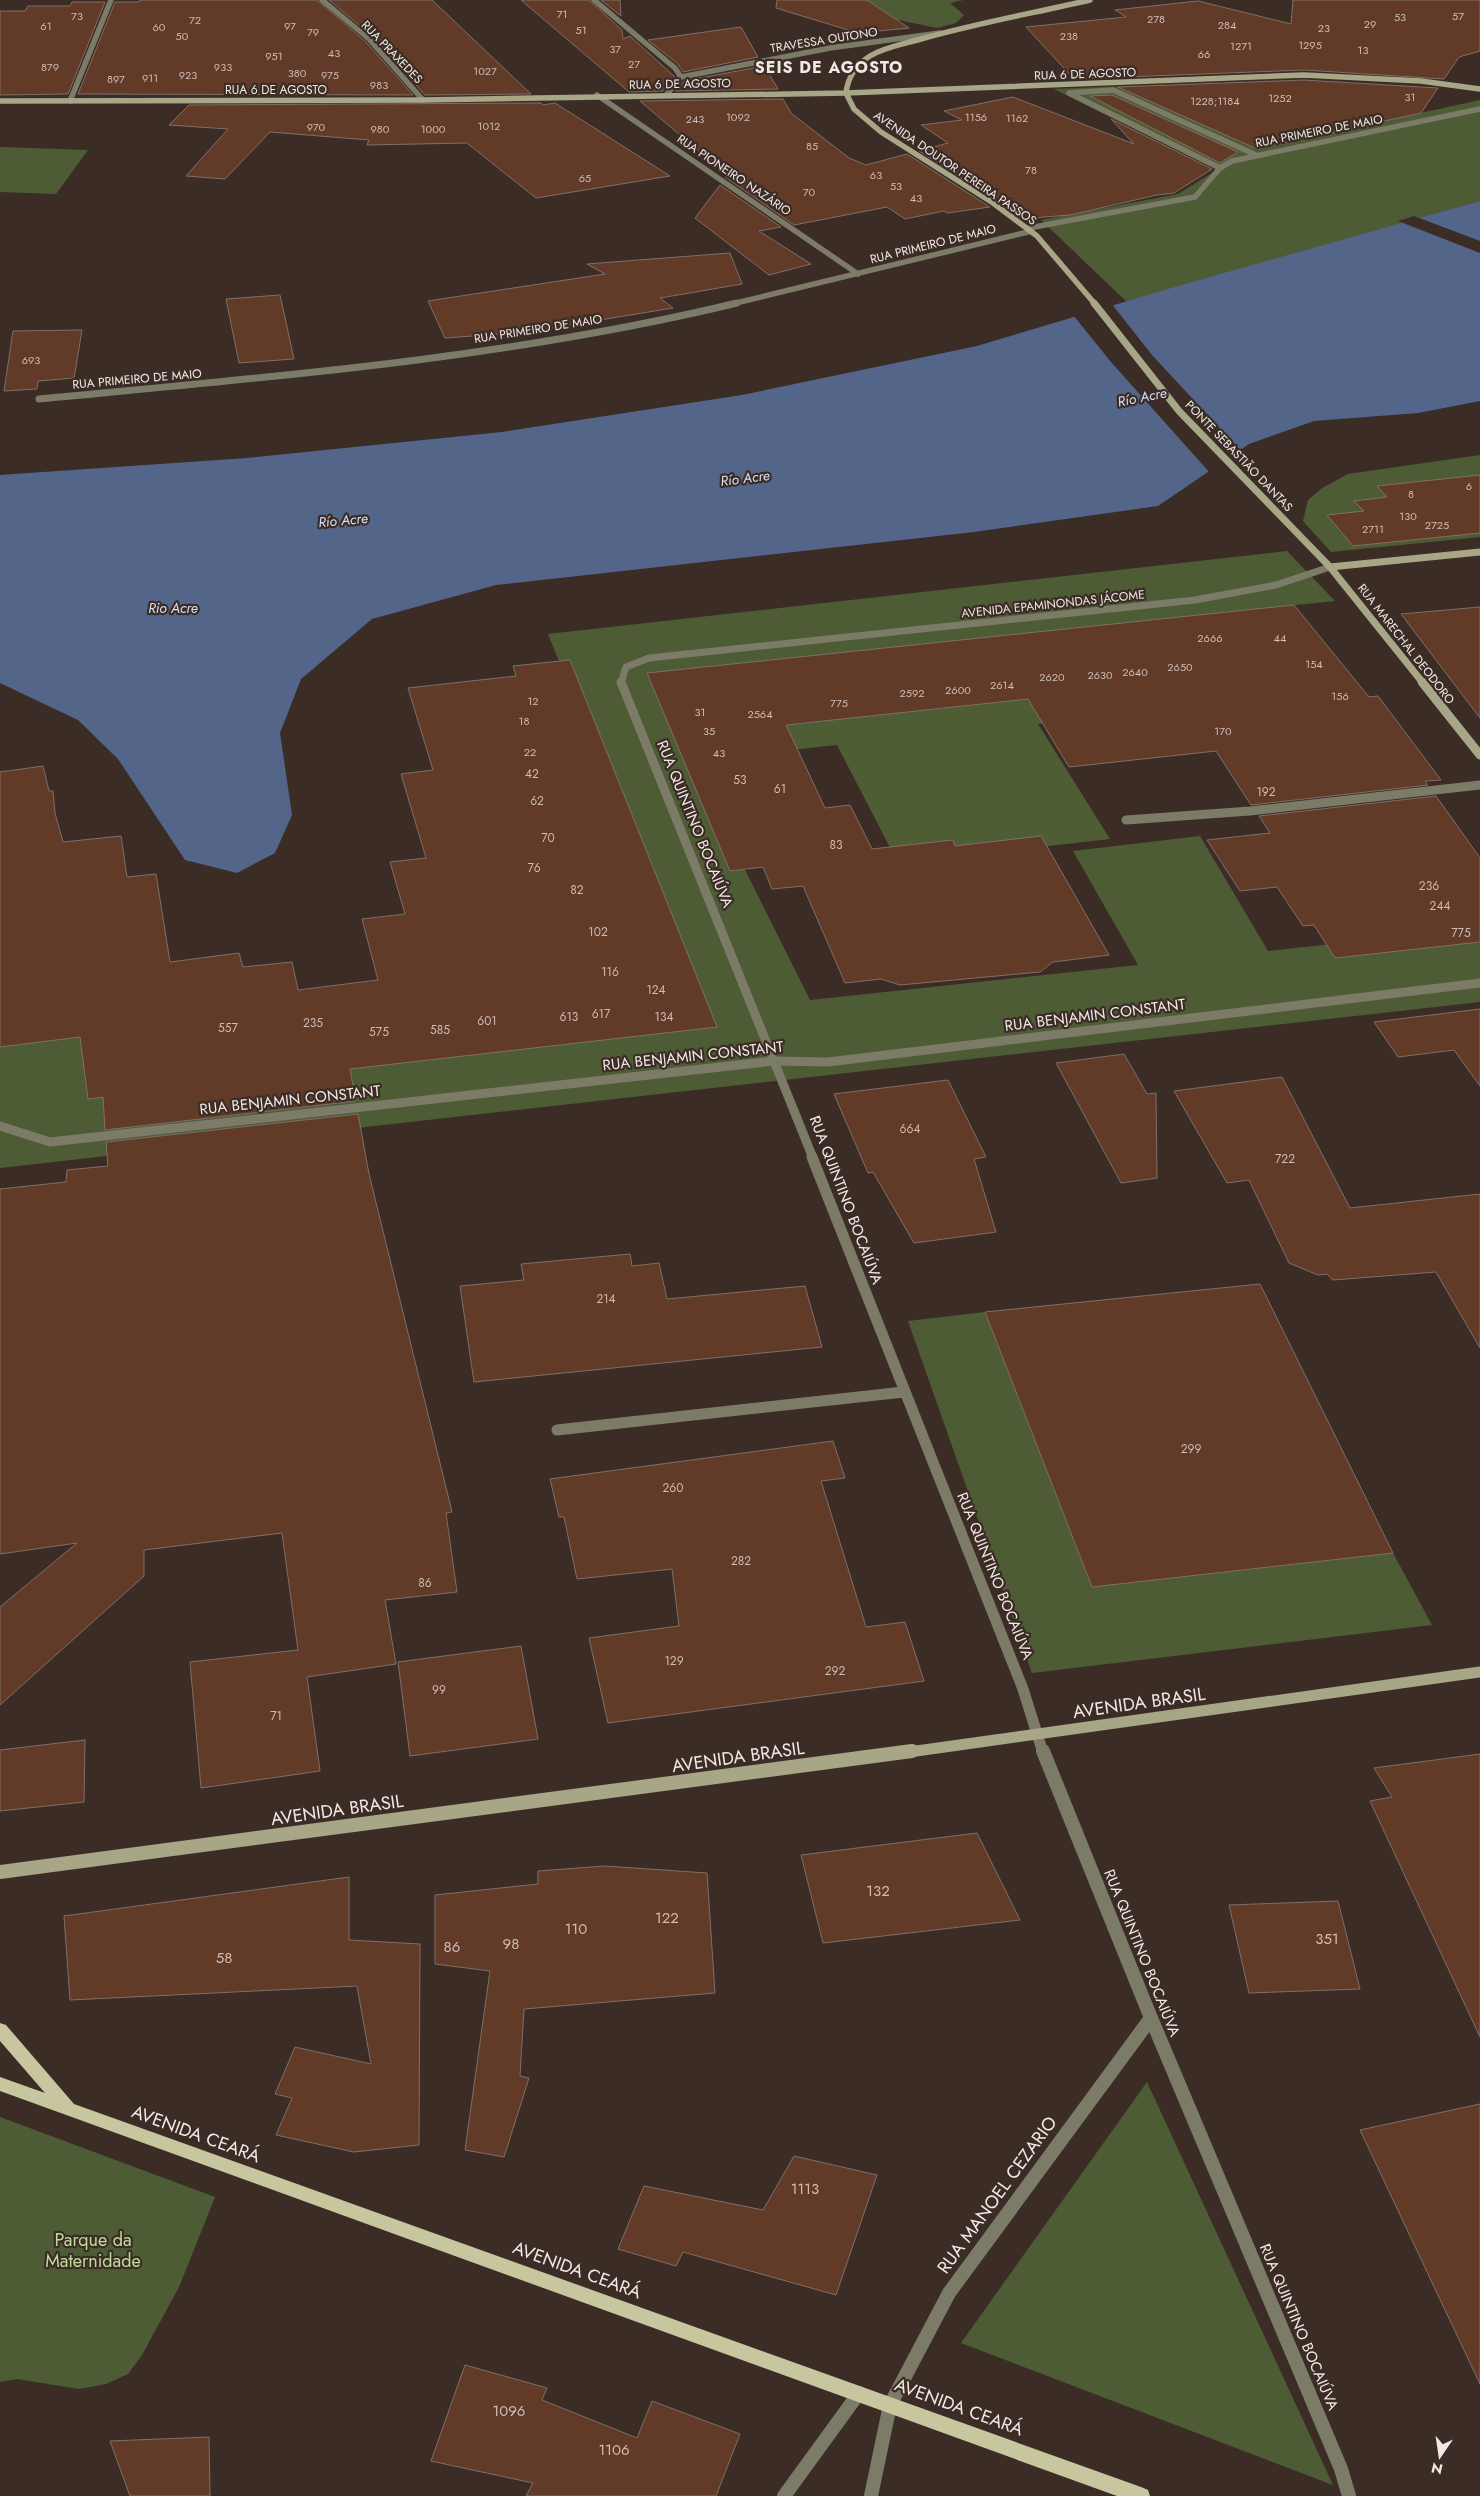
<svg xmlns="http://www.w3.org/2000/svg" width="1480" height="2496" font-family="Jost,sans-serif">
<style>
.green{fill:#4e5c36}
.forest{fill:#4f5d35}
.water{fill:#54658a}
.pier{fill:#3b2d26}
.building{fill:#613a28;stroke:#806f68}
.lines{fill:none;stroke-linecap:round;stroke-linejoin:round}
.lane-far1{stroke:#7c7b68;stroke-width:9}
.lane{stroke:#7c7b68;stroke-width:11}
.street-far4{stroke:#7c7b68;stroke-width:5.5}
.street-far3{stroke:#7c7b68;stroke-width:7}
.street-far2{stroke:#7c7b68;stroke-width:9}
.street-far1{stroke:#7c7b68;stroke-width:11}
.street{stroke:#7c7b68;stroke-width:14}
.secondary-far4{stroke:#a7a687;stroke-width:5.5}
.secondary-far3{stroke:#a7a687;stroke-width:7}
.secondary-far2{stroke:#a7a687;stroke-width:9}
.secondary-far1{stroke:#a7a687;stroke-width:11}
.secondary{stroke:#a7a687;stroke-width:14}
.primary{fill:#c8c69f;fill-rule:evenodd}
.labels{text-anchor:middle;stroke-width:4.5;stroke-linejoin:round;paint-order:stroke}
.far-number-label{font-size:11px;fill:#cebcb5}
.far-street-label{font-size:12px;fill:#f2e8e4;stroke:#3b2d26}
.number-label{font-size:12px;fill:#cebcb5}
.far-water-label{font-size:14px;font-style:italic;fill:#d4e0f9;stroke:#3b2d26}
.street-label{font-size:15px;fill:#f2e8e4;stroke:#3b2d26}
.near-number-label{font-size:15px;fill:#cebcb5}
.far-district-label{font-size:16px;font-weight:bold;letter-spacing:1px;fill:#f2e8e4;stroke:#3b2d26}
.near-street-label{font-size:18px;fill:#f2e8e4;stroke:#3b2d26}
.near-park-label{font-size:18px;fill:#c2db98;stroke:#3b2d26}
</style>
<rect width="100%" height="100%" fill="#3b2d26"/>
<g class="green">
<polygon points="802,0 963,0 950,3 964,15 956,23 937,28"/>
<polygon points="1126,86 1264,147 1480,100 1480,201 1128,303 1041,220 1178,194 1217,170 1054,89"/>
<polygon points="0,147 88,150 56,194 0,192"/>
<polygon points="1480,455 1480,537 1331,552 1303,521 1308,500 1322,488 1348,474"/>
<polygon points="1287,551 1335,601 647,673 810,1000 1138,965 1073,851 1200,836 1268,951 1480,928 1480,1002 0,1168 0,1047 80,1037 701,1015 548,634"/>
<polygon points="985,1312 1092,1587 1393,1553 1432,1625 1032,1673 908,1321"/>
<polygon points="1147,2082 1333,2485 961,2343"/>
<polygon points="0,2117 215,2197 179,2287 142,2355 128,2374 106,2384 79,2389 17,2379 0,2382"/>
</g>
<polygon class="forest" points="1109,690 1129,713 1038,724 1110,839 898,863 837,745 753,754 742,730"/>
<polygon class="water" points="1480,201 1480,401 1418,413 1314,421 1249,444 1158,506 974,532 496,585 372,619 301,679 280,733 292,815 275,853 237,873 185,860 118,759 78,720 0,683 0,475 247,458 502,432 742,395 977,346 1178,286"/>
<g class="pier">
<polygon points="1414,216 1480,241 1480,253 1398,221"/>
<polygon points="1111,303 1152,355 1242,452 1210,473 1111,362 1073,315"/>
</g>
<g class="building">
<polygon points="140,0 317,0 366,42 413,95 78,94 115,2 139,2"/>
<polygon points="329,0 432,0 531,94 425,95 372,36"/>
<polygon points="521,0 589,0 622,30 623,39 630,36 675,77 663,91 629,92"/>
<polygon points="601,0 620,0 621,16"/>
<polygon points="777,0 867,0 909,28 858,33 776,8"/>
<polygon points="1293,0 1480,0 1480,51 1459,57 1444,79 1304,70 1074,79 1026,27 1126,17 1115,10 1198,1 1291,24"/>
<polygon points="72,2 105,2 68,94 0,95 0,11 25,11 28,6 70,6"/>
<polygon points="741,27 758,57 683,72 678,64 648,40"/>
<polygon points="764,66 778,89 675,91 684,81"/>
<polygon points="1304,80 1438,88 1421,113 1257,149 1118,87"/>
<polygon points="1112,95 1238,152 1220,163 1090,96"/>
<polygon points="1013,97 1134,144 1111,119 1212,169 1174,193 1157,195 1070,215 1032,218 1008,204 1003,205 919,151 948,143 921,125 962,120 944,111"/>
<polygon points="783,99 791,113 849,158 866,165 907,154 990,207 947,213 944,211 905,219 887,207 794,225 725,177 727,175 640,101"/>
<polygon points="541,103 543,105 555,103 670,176 536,198 467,143 367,145 369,140 270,132 225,179 186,176 228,129 169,125 189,105"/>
<polygon points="720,185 781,227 759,231 811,264 769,275 695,218"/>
<polygon points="730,253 742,284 660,298 673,308 527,332 445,338 428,301 605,274 587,264"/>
<polygon points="280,295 294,359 239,363 226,299"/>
<polygon points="82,330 74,378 38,381 37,389 4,391 13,331"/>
<polygon points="1480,475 1480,533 1353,546 1327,515 1364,511 1354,501 1387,497 1377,486"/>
<polygon points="1294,605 1369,697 1378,696 1441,780 1425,781 1428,785 1251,805 1216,751 1069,767 1028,699 786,725 825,808 850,805 872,849 953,840 955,846 1041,836 1109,955 1053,962 1040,972 900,985 881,979 845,983 803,886 772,889 763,867 730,871 647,673"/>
<polygon points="1480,607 1480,718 1401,614"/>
<polygon points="570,660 717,1027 350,1069 356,1101 105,1130 103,1097 88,1099 80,1037 0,1047 0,772 43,766 49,791 53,791 55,813 63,842 121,836 127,877 156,874 170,962 239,953 243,967 292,962 298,990 378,980 362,919 405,914 390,862 426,858 401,774 433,770 408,688 516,676 513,666"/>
<polygon points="1436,796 1480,858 1480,942 1335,958 1314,925 1303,926 1277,887 1240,891 1207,840 1270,833 1259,816"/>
<polygon points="1480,1009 1480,1086 1454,1050 1398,1057 1374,1022"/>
<polygon points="1124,1054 1147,1094 1156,1093 1157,1178 1121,1183 1056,1063"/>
<polygon points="1282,1077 1350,1208 1480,1194 1480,1348 1436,1272 1333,1280 1327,1274 1318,1275 1289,1263 1249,1180 1227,1183 1174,1091"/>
<polygon points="948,1080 986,1157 974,1159 996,1232 914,1243 873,1172 868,1173 834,1094"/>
<polygon points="358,1114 369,1174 452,1512 446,1513 457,1592 385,1600 396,1664 307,1677 320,1771 201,1788 190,1662 298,1650 282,1533 144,1550 144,1576 0,1705 0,1607 77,1543 0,1554 0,1189 66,1182 67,1170 108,1166 106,1142"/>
<polygon points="630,1254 632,1266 659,1263 667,1299 805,1286 822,1347 474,1382 460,1286 524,1280 521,1264"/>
<polygon points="1260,1284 1393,1553 1092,1587 985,1312"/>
<polygon points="833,1441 845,1478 821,1481 866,1627 905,1622 924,1681 608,1723 589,1638 679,1626 672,1569 577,1579 564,1517 559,1517 550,1479"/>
<polygon points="521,1646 538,1739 410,1756 398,1662"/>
<polygon points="85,1740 84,1802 0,1811 0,1750"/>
<polygon points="1480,1754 1480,2037 1370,1801 1392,1797 1374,1768"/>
<polygon points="977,1833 1020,1920 823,1943 801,1855"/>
<polygon points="605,1866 707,1873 715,1993 524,2009 520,2076 529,2078 504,2157 465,2150 490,1971 435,1964 435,1895 538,1884 538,1871"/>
<polygon points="349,1877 349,1940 420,1944 419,2145 354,2152 276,2135 292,2098 275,2094 295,2047 371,2064 357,1986 70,2000 64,1916"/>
<polygon points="1338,1901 1360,1989 1249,1993 1229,1905"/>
<polygon points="1480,2104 1480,2384 1360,2130"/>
<polygon points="794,2156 877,2175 836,2295 683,2252 676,2266 618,2249 644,2186 763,2210"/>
<polygon points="465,2365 547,2388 542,2400 637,2438 652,2401 740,2434 716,2496 526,2496 533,2483 431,2461"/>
<polygon points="209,2437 210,2496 130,2496 110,2441"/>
</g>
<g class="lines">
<polyline class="lane-far1" points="1126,820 1250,811 1480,785"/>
<polyline class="lane" points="557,1430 904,1392"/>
<g class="street-far4">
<polyline points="322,0 369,39 423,100"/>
<polyline points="594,0 675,68 681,77"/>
<polyline points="681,77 830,48 940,33"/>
<polyline points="667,94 681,77"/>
<polyline points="597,95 858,274"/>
<polyline points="70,101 111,0"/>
<polyline points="1220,168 1069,93 1113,90 1256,155"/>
<polyline points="1029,228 1195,197 1220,168 1232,161 1480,109"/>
<polyline points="732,304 1032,231"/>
</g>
<g class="street-far3">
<path d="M39,399c233,-22 470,-41 698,-96"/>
<polyline points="621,683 626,667 649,658 1195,600 1276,585 1330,567"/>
</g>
<g class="street-far2">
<polyline points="621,682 813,1158"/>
<polyline points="0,1126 50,1142 774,1061 828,1062 1480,983"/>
</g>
<polyline class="street-far1" points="812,1157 1023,1689 1043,1753"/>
<g class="street">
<polyline points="1043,1751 1151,2018 1341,2469 1349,2496"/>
<polyline points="784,2496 859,2393"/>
<polyline points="871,2496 890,2405 949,2293 1151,2018"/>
</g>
<g class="secondary-far4">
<polyline points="846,93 854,109 881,132 993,203 1037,236 1095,304"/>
<path d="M846,93c2,-16 11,-29 24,-37 15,-9 34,-12 51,-17 56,-16 113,-26 169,-39"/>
<polyline points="0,101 423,100 846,93 1304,75 1421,81 1480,89"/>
</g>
<g class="secondary-far3">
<polyline points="1094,303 1179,411 1330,567 1423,683"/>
<polyline points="1330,567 1480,552"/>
</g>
<polyline class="secondary-far2" points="1422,682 1480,755"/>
<polyline class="secondary-far1" points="902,1753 1480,1672"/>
<polyline class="secondary" points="0,1872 912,1751"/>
<polygon class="primary" points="0,2023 6,2025 74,2104 1141,2487 1148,2490 1150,2496 1117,2496 0,2091 0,2077 45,2093 0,2041"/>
</g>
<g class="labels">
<g class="far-number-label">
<text x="562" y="18">71</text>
<text x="77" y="20">73</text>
<text x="1458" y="20">57</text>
<text x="1400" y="21">53</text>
<text x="1156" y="23">278</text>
<text x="195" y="24">72</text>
<text x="1370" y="28">29</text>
<text x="1227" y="29">284</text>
<text x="46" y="30">61</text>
<text x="290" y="30">97</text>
<text x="159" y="31">60</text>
<text x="1324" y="32">23</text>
<text x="581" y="34">51</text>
<text x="313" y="36">79</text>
<text x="182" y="40">50</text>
<text x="1069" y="40">238</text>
<text x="1310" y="49">1295</text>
<text x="1241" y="50">1271</text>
<text x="615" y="53">37</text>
<text x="1363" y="54">13</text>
<text x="334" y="57">43</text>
<text x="1204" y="58">66</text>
<text x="274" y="60">951</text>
<text x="634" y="68">27</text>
<text x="50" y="71">879</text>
<text x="223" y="71">933</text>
<text x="485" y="75">1027</text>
<text x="297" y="77">380</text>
<text x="188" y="79">923</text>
<text x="330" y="79">975</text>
<text x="150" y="82">911</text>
<text x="116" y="83">897</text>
<text x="379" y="89">983</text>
<text x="1410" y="101">31</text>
<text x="1280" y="102">1252</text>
<text x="1215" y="105">1228;1184</text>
<text x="738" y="121">1092</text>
<text x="976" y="121">1156</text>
<text x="1017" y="122">1162</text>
<text x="695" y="123">243</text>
<text x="489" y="130">1012</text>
<text x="316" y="131">970</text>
<text x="380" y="133">980</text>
<text x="433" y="133">1000</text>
<text x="812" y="150">85</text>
<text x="1031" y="174">78</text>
<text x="876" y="179">63</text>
<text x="585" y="182">65</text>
<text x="896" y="190">53</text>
<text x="809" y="196">70</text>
<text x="916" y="202">43</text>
<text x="31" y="364">693</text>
<text x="1469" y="490">6</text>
<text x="1411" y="498">8</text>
<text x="1408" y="520">130</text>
<text x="1437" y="529">2725</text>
<text x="1373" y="533">2711</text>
<text x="1210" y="642">2666</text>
<text x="1280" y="642">44</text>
<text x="1314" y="668">154</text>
<text x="1180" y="671">2650</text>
<text x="1135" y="676">2640</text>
<text x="1100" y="679">2630</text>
<text x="1052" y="681">2620</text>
<text x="1002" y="689">2614</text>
<text x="958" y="694">2600</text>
<text x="912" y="697">2592</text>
<text x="1340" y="700">156</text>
<text x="533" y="705">12</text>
<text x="839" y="707">775</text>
<text x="700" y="716">31</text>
<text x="760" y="718">2564</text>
<text x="524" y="725">18</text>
<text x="709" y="735">35</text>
<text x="1223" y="735">170</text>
<text x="530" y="756">22</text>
<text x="719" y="757">43</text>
</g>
<g class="far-street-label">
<text transform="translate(824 40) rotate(-9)" y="4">TRAVESSA OUTONO</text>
<text transform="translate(392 52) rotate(46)" y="4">RUA PRAXEDES</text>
<text transform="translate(1085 74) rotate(-2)" y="4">RUA 6 DE AGOSTO</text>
<text transform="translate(680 84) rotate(-1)" y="4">RUA 6 DE AGOSTO</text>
<text x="276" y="94">RUA 6 DE AGOSTO</text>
<text transform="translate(1319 131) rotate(-11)" y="4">RUA PRIMEIRO DE MAIO</text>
<text transform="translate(955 168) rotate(34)" y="4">AVENIDA DOUTOR PEREIRA PASSOS</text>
<text transform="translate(734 175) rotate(34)" y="4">RUA PIONEIRO NAZÁRIO</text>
<text transform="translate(933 244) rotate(-14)" y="4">RUA PRIMEIRO DE MAIO</text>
<text transform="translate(538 329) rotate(-9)" y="4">RUA PRIMEIRO DE MAIO</text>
<text transform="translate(137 379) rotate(-5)" y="4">RUA PRIMEIRO DE MAIO</text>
<text transform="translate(1239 456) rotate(46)" y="4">PONTE SEBASTIÃO DANTAS</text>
<text transform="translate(1053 604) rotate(-6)" y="4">AVENIDA EPAMINONDAS JÁCOME</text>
<text transform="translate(1406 644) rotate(52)" y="4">RUA MARECHAL DEODORO</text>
</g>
<g class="number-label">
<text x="532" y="778">42</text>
<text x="740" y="784">53</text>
<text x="780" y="793">61</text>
<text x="1266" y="796">192</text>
<text x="537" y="805">62</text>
<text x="548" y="842">70</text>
<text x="836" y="849">83</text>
<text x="534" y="872">76</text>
<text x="1429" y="890">236</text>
<text x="577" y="894">82</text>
<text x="1440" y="910">244</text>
<text x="598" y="936">102</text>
<text x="1461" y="937">775</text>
<text x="610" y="976">116</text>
<text x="656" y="994">124</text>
<text x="601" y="1018">617</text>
<text x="569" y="1021">613</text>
<text x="664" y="1021">134</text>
<text x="487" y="1025">601</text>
<text x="313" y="1027">235</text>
<text x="228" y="1032">557</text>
<text x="440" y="1034">585</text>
<text x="379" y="1036">575</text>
<text x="910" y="1133">664</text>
<text x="1285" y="1163">722</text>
<text x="606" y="1303">214</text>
<text x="1191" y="1453">299</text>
<text x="673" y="1492">260</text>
<text x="741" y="1565">282</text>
<text x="425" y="1587">86</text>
<text x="674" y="1665">129</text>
<text x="835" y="1675">292</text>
<text x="439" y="1694">99</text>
<text x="276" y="1720">71</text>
</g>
<g class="far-water-label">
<text transform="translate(1142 397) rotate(-11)" y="5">Río Acre</text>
<text transform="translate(745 478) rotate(-7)" y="5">Río Acre</text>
<text transform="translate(343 520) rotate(-5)" y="5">Río Acre</text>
<text x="173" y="613">Rio Acre</text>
</g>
<g class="street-label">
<text transform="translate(695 824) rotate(68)" y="5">RUA QUINTINO BOCAIÚVA</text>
<text transform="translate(1095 1015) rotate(-7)" y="5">RUA BENJAMIN CONSTANT</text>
<text transform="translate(693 1056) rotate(-6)" y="5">RUA BENJAMIN CONSTANT</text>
<text transform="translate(290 1100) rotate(-6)" y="5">RUA BENJAMIN CONSTANT</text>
<text transform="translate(846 1200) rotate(69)" y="5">RUA QUINTINO BOCAIÚVA</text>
<text transform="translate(995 1576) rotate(68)" y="5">RUA QUINTINO BOCAIÚVA</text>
<text transform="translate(1142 1953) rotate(68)" y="5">RUA QUINTINO BOCAIÚVA</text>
<text transform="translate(1299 2327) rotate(67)" y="5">RUA QUINTINO BOCAIÚVA</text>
</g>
<g class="near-number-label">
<text x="878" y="1896">132</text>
<text x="667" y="1923">122</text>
<text x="576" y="1934">110</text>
<text x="1327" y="1944">351</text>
<text x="511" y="1949">98</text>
<text x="452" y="1952">86</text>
<text x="224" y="1963">58</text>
<text x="805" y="2194">1113</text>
<text x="509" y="2416">1096</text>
<text x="614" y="2455">1106</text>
</g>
<g class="far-district-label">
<text x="829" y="73">SEIS DE AGOSTO</text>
</g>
<g class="near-street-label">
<text transform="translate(1139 1703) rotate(-8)" y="6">AVENIDA BRASIL</text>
<text transform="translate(738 1757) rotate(-8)" y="6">AVENIDA BRASIL</text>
<text transform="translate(337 1810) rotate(-8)" y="6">AVENIDA BRASIL</text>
<text transform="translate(196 2134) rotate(20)" y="6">AVENIDA CEARÁ</text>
<text transform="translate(997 2195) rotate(-54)" y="6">RUA MANOEL CEZARIO</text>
<text transform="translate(577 2270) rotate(20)" y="6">AVENIDA CEARÁ</text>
<text transform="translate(959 2407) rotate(20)" y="6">AVENIDA CEARÁ</text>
</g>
<g class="near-park-label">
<text x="93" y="2246">Parque da<tspan x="93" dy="21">Maternidade</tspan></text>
</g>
</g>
<g transform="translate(1440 2456) rotate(193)" stroke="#3b2d26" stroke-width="4" paint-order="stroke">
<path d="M0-4L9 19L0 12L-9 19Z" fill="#f2e8e4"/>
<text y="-8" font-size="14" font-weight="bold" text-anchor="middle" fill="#f2e8e4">N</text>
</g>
</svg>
